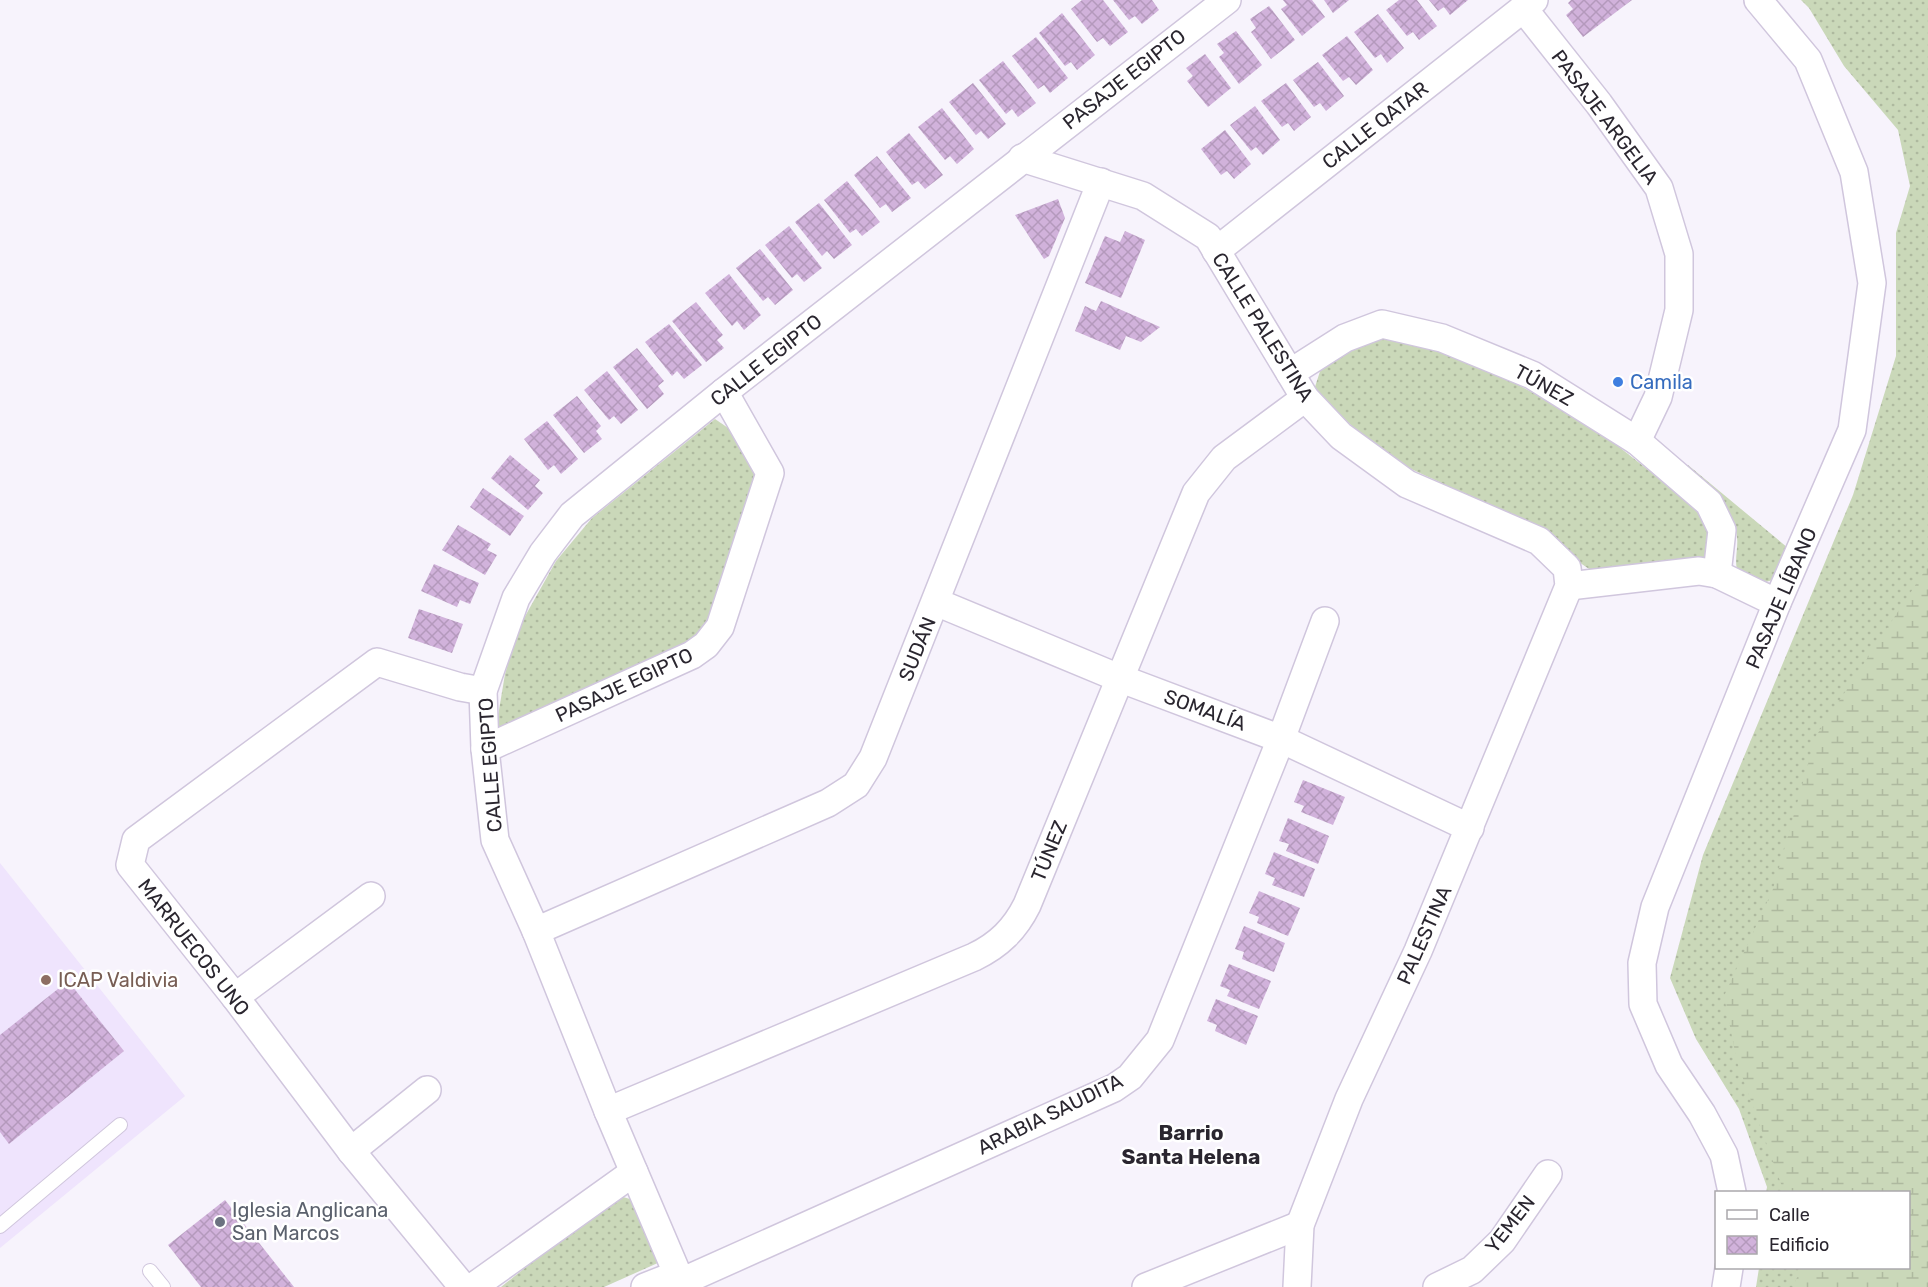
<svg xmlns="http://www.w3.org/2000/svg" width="1928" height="1287" font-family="Rubik,sans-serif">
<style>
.built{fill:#efe4fd}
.grass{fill:url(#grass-dots)}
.wetland{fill:url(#wetland-marsh)}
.building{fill:url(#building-cross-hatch)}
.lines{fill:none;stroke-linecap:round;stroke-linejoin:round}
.service-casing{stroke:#d0c6dd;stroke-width:16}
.minor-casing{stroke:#d0c6dd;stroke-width:30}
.service{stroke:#fff;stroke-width:14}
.minor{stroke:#fff;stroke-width:27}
.shop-dot{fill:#3f7fe0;stroke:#fff;stroke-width:2}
.education-dot{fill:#8d6e63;stroke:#fff;stroke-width:2}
.worship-dot{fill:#6b7280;stroke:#fff;stroke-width:2}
.labels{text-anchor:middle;stroke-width:5;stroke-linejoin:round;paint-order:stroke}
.street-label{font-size:20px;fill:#2a262f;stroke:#fff}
.shop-label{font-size:20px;fill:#366cbe;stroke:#fff;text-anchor:start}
.education-label{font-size:20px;fill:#785e54;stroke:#fff;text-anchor:start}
.worship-label{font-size:20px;fill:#5b616d;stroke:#fff;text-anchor:start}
.neighbourhood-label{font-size:21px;font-weight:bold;fill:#2a262f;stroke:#fff}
</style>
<defs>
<pattern id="grass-dots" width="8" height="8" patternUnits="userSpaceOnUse" patternTransform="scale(1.5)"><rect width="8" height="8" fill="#cad8b9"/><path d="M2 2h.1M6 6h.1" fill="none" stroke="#aeb99f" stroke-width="1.8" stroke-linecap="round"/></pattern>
<pattern id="wetland-marsh" width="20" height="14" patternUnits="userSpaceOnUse" patternTransform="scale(1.5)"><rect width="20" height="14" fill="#cad8b9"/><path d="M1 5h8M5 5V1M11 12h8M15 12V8" fill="none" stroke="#aeb99f"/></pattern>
<pattern id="building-cross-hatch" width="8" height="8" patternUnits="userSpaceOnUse" patternTransform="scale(1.5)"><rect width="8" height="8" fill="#d1b2db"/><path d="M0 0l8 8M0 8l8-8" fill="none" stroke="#b499bc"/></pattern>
</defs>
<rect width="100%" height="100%" fill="#f7f3fc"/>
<polygon class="built" points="0,863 185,1096 0,1248"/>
<g class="grass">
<polygon points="1801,0 1928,0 1928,1287 1756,1287 1759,1268 1908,1268 1908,1192 1766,1192 1767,1187 1739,1109 1696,1039 1670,978 1703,855 1853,495 1896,356 1896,233 1910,186 1898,130 1844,66 1809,8"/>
<polygon points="1368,335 1406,338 1501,376 1585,420 1704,514 1714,529 1711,553 1700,563 1592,571 1573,558 1543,530 1411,469 1374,447 1314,390 1323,362"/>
<polygon points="715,419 731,430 762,475 716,612 698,637 508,727 496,728 505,674 519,627 556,561 592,518"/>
<path d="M1688,465l100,83 -12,31 -17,5 -21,-10c-5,-16 2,-28 -2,-42 -5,-21 -35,-47 -50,-63z"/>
<polygon points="616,1195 630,1199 660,1262 604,1287 501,1287"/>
</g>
<polygon class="wetland" points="1928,566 1928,1287 1793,1287 1801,1268 1908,1268 1908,1192 1784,1192 1737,1062 1724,996 1773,889 1816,736"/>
<g class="building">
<polygon points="1082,0 1103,0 1128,32 1110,46 1103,38 1097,42 1071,9"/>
<polygon points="1113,0 1152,0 1159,10 1142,24 1135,16 1129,20"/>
<polygon points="1283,0 1312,0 1325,17 1302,36 1281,9 1287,5"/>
<polygon points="1324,0 1349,0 1333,13"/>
<polygon points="1399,0 1417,0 1437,26 1419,40 1413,32 1407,36 1386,10"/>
<polygon points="1429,0 1468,0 1450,15 1444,7 1438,11"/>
<polygon points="1571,0 1632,0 1583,37 1566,15 1573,9 1568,3"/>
<polygon points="1269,6 1295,40 1271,59 1251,32 1256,28 1250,19"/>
<polygon points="1062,13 1095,55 1077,70 1071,62 1065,66 1039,33"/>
<polygon points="1378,14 1404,48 1387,63 1381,54 1375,58 1354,32"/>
<polygon points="1236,31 1262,65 1239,84 1219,57 1224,53 1217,44"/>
<polygon points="1347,36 1373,70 1356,85 1349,77 1343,81 1322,55"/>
<polygon points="1036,37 1068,78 1050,93 1044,85 1038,89 1012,56"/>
<polygon points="1205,54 1231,88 1208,107 1187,81 1193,76 1186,68"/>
<polygon points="1003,61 1036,103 1018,117 1012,109 1006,114 979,80"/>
<polygon points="1318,62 1344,96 1326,111 1320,103 1314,107 1293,80"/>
<polygon points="973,83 1006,124 988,139 981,131 976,135 949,102"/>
<polygon points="1286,83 1311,117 1294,131 1288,123 1282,127 1261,101"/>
<polygon points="1255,106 1280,140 1263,155 1256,147 1251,151 1230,125"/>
<polygon points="942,108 974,149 957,164 950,156 945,160 918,127"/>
<polygon points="1225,130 1251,164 1234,179 1227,171 1221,175 1201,149"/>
<polygon points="909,133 943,175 925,189 918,181 912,185 886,152"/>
<polygon points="877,156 911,198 892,212 886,204 880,208 854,175"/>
<polygon points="847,181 880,222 862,236 856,229 850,233 824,200"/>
<polygon points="1058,199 1065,218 1049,256 1044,259 1015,215"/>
<polygon points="819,203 852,245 834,259 827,251 822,256 795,222"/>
<polygon points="789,226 822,268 804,282 797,274 792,278 765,245"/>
<polygon points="1125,231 1145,240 1121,298 1085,283 1105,236 1120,242"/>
<polygon points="760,249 793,290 775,305 768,297 763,301 736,268"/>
<polygon points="729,274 761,315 744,330 737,321 732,326 705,293"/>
<polygon points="1101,301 1160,327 1141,342 1126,336 1120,350 1075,331 1085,306 1096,311"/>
<polygon points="696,302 723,335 717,340 724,348 706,362 672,321"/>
<polygon points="669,324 702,365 684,379 677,371 672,376 645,342"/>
<polygon points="637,348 664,381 658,386 664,394 647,409 613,367"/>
<polygon points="607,371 638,410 621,424 614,416 609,420 584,390"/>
<polygon points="577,396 601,426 596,431 602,439 584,453 553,415"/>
<polygon points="547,421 578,459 561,474 554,465 548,470 524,439"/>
<polygon points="510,455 540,480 535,486 543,493 528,510 491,478"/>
<polygon points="483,488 524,516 510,536 470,507"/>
<polygon points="458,525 491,544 487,550 497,555 485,575 442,550"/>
<polygon points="434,564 479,583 470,604 460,600 457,607 421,591"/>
<polygon points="419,609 463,624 452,653 408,638"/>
<polygon points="1303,780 1345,797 1333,825 1301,812 1304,806 1294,802"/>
<polygon points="1288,818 1329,836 1318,864 1286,851 1289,844 1279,841"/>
<polygon points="1274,852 1315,869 1304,897 1272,885 1275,878 1265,874"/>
<polygon points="1259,891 1300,908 1288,936 1257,923 1259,917 1249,913"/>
<polygon points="1244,926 1285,943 1274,972 1242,959 1244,952 1235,949"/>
<polygon points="1229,964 1271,981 1259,1009 1227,996 1230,990 1220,986"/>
<polygon points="68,981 124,1051 9,1144 0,1132 0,1035"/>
<polygon points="1216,999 1258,1016 1246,1045 1215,1031 1217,1025 1207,1021"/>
<polygon points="225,1200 294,1287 201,1287 168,1245"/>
</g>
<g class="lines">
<g class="service-casing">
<g id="service">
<polyline points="0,1226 120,1125"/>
<polyline points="150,1271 163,1287"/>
</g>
</g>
<g class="minor-casing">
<g id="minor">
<polyline points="1523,8 1599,104 1659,188 1679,254 1679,310 1658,397 1637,441"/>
<polyline points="1022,158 1143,196 1208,237 1305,398 1341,436 1407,484 1539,541 1567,568 1569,586 1418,951 1349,1099 1300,1225 1297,1287"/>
<polyline points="1216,251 1534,0"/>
<polyline points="1290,373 1345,338 1382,324 1442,338 1532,375 1637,441 1709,503 1722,530 1717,574"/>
<polyline points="1569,586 1699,571 1717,574 1777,603"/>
<polyline points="936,602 1119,678 1281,739 1470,828"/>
<polyline points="485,749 692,655 706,645 720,627 770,473 724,392"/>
<polyline points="536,931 828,803 856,785 873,758 1101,182"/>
<polyline points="235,997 371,896"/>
<path d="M608,1111l366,-154c25,-12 41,-28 53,-52l169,-412 28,-35 81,-60"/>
<polyline points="351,1151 427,1090"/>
<polyline points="1732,1192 1724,1155 1702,1114 1669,1065 1643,1004 1642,963 1655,907 1777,603 1852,430 1872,283 1854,172 1808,60 1758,0"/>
<polyline points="681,1282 1114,1088 1130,1077 1160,1040 1281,739 1325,621"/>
<polyline points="463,1287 351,1151 235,997 130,865 136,840 377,662 460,687 483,691"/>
<polyline points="473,1287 634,1172"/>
<polyline points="645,1287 678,1274"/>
<polyline points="683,1287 608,1111 536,931 495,840 485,749 483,691 516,598 543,553 572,515 724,392 1227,0"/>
<polyline points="1146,1287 1300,1225"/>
<polyline points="1437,1287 1472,1270 1502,1241 1548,1174"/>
<polyline points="1726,1287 1729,1268"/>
</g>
</g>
<use href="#service" class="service"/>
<use href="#minor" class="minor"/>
</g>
<circle class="shop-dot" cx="1618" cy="382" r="6"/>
<circle class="education-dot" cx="46" cy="980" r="6"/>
<circle class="worship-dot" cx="220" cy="1222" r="6"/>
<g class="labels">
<g class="street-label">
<text transform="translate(1124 79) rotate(-38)" y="7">PASAJE EGIPTO</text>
<text transform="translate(1605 117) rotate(53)" y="7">PASAJE ARGELIA</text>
<text transform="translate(1375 125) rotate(-38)" y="7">CALLE QATAR</text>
<text transform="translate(1263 327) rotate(58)" y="7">CALLE PALESTINA</text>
<text transform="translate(766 360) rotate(-38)" y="7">CALLE EGIPTO</text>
<text transform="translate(1544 385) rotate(29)" y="7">TÚNEZ</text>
<text transform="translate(1781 598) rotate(-67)" y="7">PASAJE LÍBANO</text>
<text transform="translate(917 649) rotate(-68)" y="7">SUDÁN</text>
<text transform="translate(624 685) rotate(-25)" y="7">PASAJE EGIPTO</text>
<text transform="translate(1205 710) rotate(20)" y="7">SOMALÍA</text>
<text transform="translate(490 765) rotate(-94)" y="7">CALLE EGIPTO</text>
<text transform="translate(1049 851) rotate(-68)" y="7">TÚNEZ</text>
<text transform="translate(1424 935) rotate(-66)" y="7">PALESTINA</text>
<text transform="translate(194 947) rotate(52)" y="7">MARRUECOS UNO</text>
<text transform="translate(1050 1114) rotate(-26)" y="7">ARABIA SAUDITA</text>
<text transform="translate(1510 1224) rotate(-52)" y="7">YEMEN</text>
</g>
<g class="shop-label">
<text x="1630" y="389">Camila</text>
</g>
<g class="education-label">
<text x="58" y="987">ICAP Valdivia</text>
</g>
<g class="worship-label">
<text x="232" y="1217">Iglesia Anglicana<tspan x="232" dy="23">San Marcos</tspan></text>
</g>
<g class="neighbourhood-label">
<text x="1191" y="1140">Barrio<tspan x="1191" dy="24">Santa Helena</tspan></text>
</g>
</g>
<rect x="1715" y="1191" width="195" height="78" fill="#ffffff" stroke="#aaa8ac" stroke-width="1.5"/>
<rect x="1727" y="1210" width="30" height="9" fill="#ffffff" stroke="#aaa8ac" stroke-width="1.5"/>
<text x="1769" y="1221" font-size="18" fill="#2a262f">Calle</text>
<rect x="1727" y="1236" width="30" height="18" fill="url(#building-cross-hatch)" stroke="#aaa8ac" stroke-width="1.5"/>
<text x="1769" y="1251" font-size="18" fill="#2a262f">Edificio</text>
</svg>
